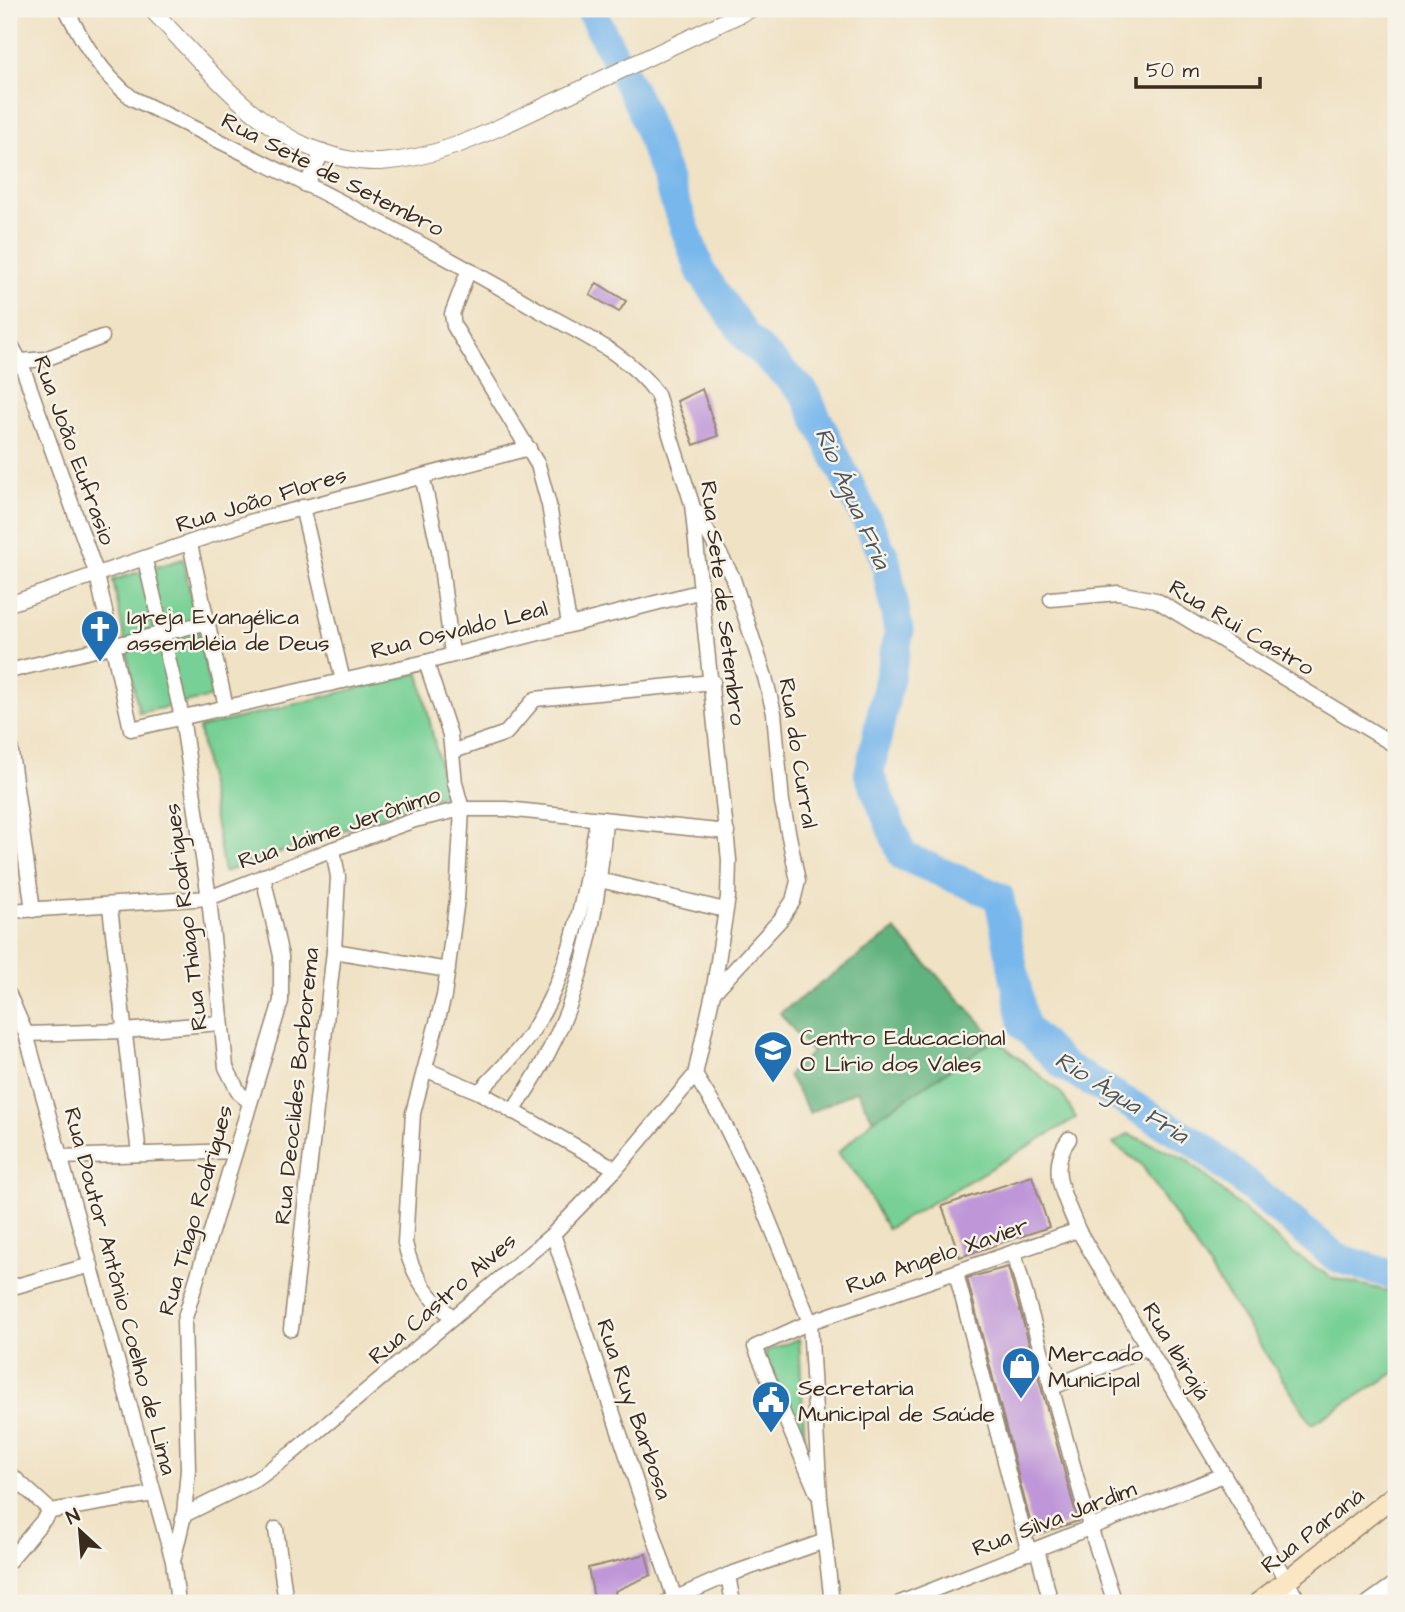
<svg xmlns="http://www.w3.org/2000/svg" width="1405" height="1612" font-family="'Architects Daughter',sans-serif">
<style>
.green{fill:#77d095;stroke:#597d5a;stroke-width:2}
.forest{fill:#61b27e;stroke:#4e6e4e;stroke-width:2}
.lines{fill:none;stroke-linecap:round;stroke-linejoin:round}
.river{stroke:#78b7ec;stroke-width:30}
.building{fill:#bf97d8}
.minor-casing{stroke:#968672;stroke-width:17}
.tertiary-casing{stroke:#968672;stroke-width:18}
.secondary-casing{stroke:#968672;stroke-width:22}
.minor{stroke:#fff;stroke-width:14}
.tertiary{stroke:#fff;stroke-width:16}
.secondary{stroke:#fbe6c3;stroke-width:19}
.labels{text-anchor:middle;stroke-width:5;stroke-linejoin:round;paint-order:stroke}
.street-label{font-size:23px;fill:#3b2a1e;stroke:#f7f3e8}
.poi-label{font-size:23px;fill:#3b2a1e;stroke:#f7f3e8;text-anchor:start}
.water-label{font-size:24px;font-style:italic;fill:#4d545c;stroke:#f7f3e8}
</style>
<rect width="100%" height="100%" fill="#f7f3e8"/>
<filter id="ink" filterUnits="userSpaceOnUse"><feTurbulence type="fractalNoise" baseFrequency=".0143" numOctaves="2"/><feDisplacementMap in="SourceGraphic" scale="14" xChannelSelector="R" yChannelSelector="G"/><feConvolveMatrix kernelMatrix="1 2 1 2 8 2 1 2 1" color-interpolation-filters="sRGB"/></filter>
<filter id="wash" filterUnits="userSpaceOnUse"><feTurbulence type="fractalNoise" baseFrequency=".00686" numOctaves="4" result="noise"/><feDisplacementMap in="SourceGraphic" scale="28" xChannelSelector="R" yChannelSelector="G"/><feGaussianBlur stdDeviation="1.57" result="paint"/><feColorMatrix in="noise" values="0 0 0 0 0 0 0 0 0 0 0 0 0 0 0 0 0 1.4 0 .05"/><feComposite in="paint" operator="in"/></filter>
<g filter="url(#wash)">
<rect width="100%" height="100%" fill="#f0e2c5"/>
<g class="green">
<polygon points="183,559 212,697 139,713 113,580"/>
<polygon points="419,673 446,794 224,872 199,728"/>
<polygon points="996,1039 1062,1094 1076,1118 887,1229 858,1176 838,1153 873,1120"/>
<polygon points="1128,1134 1186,1159 1292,1252 1332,1278 1396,1293 1396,1372 1312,1424 1141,1164 1113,1144"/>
<polygon points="799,1339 805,1450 764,1352"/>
</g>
<polygon class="forest" points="895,930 996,1039 873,1120 857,1090 810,1113 788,1075 812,1053 780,1013"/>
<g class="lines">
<polyline class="river" points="590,9 640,106 701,272 747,338 804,392 885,558 899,633 869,774 903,856 999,897 1024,1026 1063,1065 1197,1143 1337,1258 1396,1276"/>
</g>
<g id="blocks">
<g class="building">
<polygon points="597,283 626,301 619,312 590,295"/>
<polygon points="702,389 718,436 694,445 677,401"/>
<polygon points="1032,1176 1049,1227 960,1257 942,1206"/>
<polygon points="1008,1267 1078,1521 1034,1536 967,1278"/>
<polygon points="646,1554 651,1575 615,1591 616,1599 595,1603 588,1568"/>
</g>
</g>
</g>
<g filter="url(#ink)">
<use href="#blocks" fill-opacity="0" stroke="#968672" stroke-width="2"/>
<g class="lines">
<g class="minor-casing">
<g id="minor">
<path d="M66,9c18,35 35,64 66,89 137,67 274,134 405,211 42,24 92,45 120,85l35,110 37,356 -1,37 -15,96 -18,82 -79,94 -63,65 -262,220 -34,25 -73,36"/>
<polyline points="306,185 323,151"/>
<polyline points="469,269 452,314 454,326 538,465 549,505 569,624"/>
<polyline points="9,341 21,363 97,575 131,729 426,662 702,591"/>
<polyline points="9,362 45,359 102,337"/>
<polyline points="422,476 439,550 452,654"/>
<polyline points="302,507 343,681"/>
<polyline points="696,511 732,576 765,677 774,713 782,802 798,881 793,901 781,919 714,992"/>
<polyline points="190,544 226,707"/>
<polyline points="145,560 182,717 209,898 226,1067 239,1093 250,1102"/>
<polyline points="1051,599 1118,593 1156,600 1396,746"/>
<polyline points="9,604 253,521 529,448"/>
<path d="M426,662l24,73 5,48 7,26 -5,90 -13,97 -31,117 -8,130c7,33 23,53 47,74"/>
<polyline points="9,671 209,622"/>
<polyline points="9,738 33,910"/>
<polyline points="454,751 506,733 535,699 713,682"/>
<polyline points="600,880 725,910"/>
<polyline points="110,907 139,1154"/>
<polyline points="9,911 209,898 333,849 415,820 462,809 506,809 727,832"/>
<polyline points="334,951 448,970"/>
<polyline points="9,995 26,1034 173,1561 178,1603"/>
<polyline points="26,1034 124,1031 220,1023"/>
<polyline points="427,1070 479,1092 616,1169"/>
<polyline points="695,1075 721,1117 753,1182 810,1322 820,1499 832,1603"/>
<path d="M479,1092c17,-18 36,-36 50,-56 42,-62 56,-143 68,-215"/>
<path d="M513,1112c12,-20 26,-40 36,-61 37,-70 50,-152 56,-230"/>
<path d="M1069,1139c-23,30 -3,60 9,91l222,373"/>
<polyline points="60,1157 235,1151"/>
<polyline points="553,1234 675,1599"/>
<polyline points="1014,1253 1091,1530 1115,1603"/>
<polyline points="956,1273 1029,1553"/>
<polyline points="9,1288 91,1265"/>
<polyline points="291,1329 334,951 338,877 333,849"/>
<polyline points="1051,1388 1148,1347"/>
<polyline points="9,1473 51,1511 153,1494"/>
<polyline points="817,1493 755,1347 810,1322 1078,1230"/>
<polyline points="276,1529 286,1603"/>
<polyline points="1037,1549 1051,1603"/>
<polyline points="9,1561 51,1511"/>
<polyline points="173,1561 184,1515 188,1469 184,1321 281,1001 281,956 263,876"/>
<polyline points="728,1575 733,1603"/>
<polyline points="665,1603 728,1575 825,1541"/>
<polyline points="900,1603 1223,1475"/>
<polyline points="1368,1603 1396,1583"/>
</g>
</g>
<g class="tertiary-casing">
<path id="tertiary" d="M151,9c46,47 92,108 153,136 23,10 52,18 77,17 65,-4 121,-37 179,-63 64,-30 128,-60 191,-90"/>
</g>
<g class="secondary-casing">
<polyline id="secondary" points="1258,1603 1396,1494"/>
</g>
<use href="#minor" class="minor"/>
<use href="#tertiary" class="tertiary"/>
<use href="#secondary" class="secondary"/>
</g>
</g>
<defs>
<g id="church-pin" transform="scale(2.0125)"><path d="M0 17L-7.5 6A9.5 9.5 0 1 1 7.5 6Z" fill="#1f6fb2" stroke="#f7f3e8"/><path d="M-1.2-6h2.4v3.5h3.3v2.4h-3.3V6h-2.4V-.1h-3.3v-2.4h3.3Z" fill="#fff"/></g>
<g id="school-pin" transform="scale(2.0125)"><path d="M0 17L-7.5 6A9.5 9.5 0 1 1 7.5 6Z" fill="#1f6fb2" stroke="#f7f3e8"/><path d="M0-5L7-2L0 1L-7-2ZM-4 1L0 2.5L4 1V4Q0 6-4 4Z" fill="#fff"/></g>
<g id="shop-pin" transform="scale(2.0125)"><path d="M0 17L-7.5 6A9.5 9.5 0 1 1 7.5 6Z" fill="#1f6fb2" stroke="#f7f3e8"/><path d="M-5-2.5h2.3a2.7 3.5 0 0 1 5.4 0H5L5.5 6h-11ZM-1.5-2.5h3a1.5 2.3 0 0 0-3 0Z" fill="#fff"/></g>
<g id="civic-pin" transform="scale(2.0125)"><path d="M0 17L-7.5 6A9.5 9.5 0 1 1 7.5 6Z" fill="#1f6fb2" stroke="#f7f3e8"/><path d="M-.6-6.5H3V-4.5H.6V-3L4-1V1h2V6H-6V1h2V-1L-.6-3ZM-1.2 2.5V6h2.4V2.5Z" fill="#fff"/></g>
</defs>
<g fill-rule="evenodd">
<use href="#church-pin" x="100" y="629"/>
<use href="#school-pin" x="773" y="1050"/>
<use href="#shop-pin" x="1021" y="1366"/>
<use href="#civic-pin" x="771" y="1400"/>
</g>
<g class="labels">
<g class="street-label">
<text transform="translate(333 174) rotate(27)" y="8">Rua Sete de Setembro</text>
<text transform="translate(75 450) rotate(70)" y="8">Rua João Eufrasio</text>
<text transform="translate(261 499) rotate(-17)" y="8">Rua João Flores</text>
<text transform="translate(724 603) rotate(83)" y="8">Rua Sete de Setembro</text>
<text transform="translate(1242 627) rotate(31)" y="8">Rua Rui Castro</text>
<text transform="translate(459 629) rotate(-14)" y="8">Rua Osvaldo Leal</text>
<text transform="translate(799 753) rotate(81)" y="8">Rua do Curral</text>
<text transform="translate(339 827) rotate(-19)" y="8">Rua Jaime Jerônimo</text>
<text transform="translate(185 917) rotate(-97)" y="8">Rua Thiago Rodrigues</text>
<text transform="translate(296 1086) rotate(-84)" y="8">Rua Deoclides Borborema</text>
<text transform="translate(195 1210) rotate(-74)" y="8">Rua Tiago Rodrigues</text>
<text transform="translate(937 1255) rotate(-19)" y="8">Rua Angelo Xavier</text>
<text transform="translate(121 1291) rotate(75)" y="8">Rua Doutor Antônio Coelho de Lima</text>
<text transform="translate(442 1298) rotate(-41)" y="8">Rua Castro Alves</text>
<text transform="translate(1177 1351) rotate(59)" y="8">Rua Ibirajá</text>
<text transform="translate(635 1409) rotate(71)" y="8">Rua Ruy Barbosa</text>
<text transform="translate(1054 1518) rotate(-21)" y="8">Rua Silva Jardim</text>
<text transform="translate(1312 1530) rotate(-38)" y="8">Rua Paraná</text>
</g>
<g class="poi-label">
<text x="127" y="624">Igreja Evangélica<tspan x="127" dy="26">assembléia de Deus</tspan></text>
<text x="800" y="1045">Centro Educacional<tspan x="800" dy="26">O Lírio dos Vales</tspan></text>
<text x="1048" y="1361">Mercado<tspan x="1048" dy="26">Municipal</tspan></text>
<text x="798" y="1395">Secretaria<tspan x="798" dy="26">Municipal de Saúde</tspan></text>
</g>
<g class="water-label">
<text transform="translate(853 498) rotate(66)" y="8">Rio Água Fria</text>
<text transform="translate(1122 1097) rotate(32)" y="8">Rio Água Fria</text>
</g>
</g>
<rect width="1405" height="1612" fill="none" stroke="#f7f3e8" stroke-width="35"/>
<g transform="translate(80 1531) rotate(334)" stroke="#f7f3e8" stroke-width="5" paint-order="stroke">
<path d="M0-5L12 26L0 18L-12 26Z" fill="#3b2a1e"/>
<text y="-10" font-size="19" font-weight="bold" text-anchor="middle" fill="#3b2a1e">N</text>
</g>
<path d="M1136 77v10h124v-10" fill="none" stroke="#3b2a1e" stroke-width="3.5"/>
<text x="1146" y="77" font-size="21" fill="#3b2a1e" stroke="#f7f3e8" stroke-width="5" paint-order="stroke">50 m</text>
</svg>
